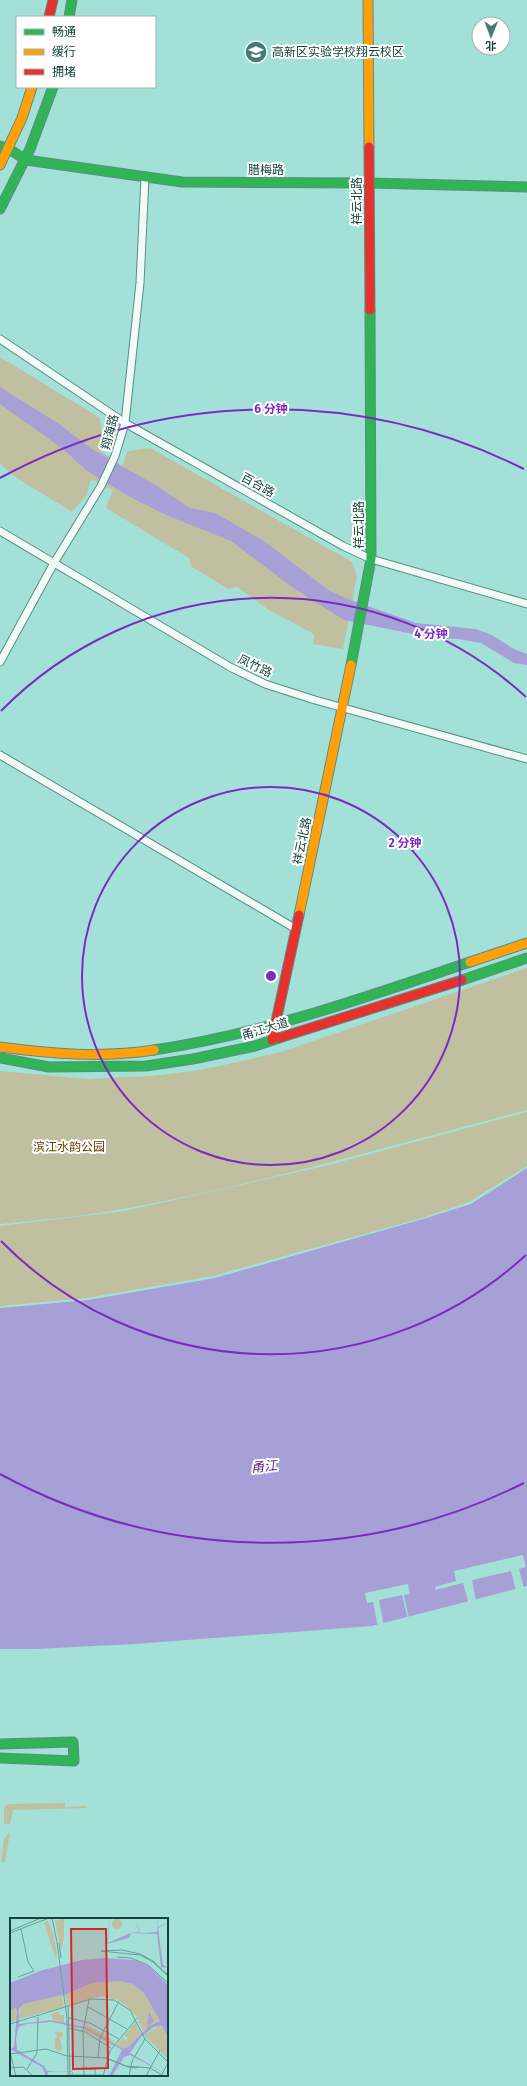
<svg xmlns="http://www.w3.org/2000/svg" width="527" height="2086" font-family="'Fira Sans','Noto Sans SC',sans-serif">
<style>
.green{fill:#c0bfa0}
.water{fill:#a7a0d6}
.pier{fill:#a3e0d8}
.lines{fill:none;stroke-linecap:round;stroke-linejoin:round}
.street-casing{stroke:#5d8c87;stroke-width:9}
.fast-casing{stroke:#5d8c87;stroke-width:11}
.slow-casing{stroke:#5d8c87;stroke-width:11}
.jam-casing{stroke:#5d8c87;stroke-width:11}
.street{stroke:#f1faf9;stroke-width:7}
.fast{stroke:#30b455;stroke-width:9}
.slow{stroke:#ff9f0a;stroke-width:9}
.jam{stroke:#e5322d;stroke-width:9}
.ring{fill:none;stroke:#7b2cbf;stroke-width:2}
.labels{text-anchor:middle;stroke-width:4;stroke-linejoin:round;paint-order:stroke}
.poi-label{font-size:12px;fill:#12433e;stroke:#fff;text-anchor:start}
.street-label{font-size:12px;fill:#12433e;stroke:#fff}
.park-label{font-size:12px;fill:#6a3c01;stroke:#fff}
.water-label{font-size:13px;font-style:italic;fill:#562482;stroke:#fff}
.inset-road{fill:none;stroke:#69a19a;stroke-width:1}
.view{fill:#d62828;fill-opacity:0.15;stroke:#d62828;stroke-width:2}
.inset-edge{fill:none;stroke:#12433e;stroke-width:2}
.centre{fill:#7b2cbf;stroke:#fff;stroke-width:2}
.ring-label{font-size:12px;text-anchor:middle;font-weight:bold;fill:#7b2cbf;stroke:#fff;stroke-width:4;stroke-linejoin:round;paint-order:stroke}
</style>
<rect width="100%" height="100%" fill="#a3e0d8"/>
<g class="green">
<path d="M0,357l100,61c0,13 7,20 1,33l21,15 6,-15 22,-3 202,114 5,14 -14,73 -30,-5 1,-10 -45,-24 -32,-23 -9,2 -36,-22 -3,-9 -83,-50 7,-18 -22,-11 -5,17 -14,16 -55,-34 -17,-14z"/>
<path d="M527,968v142c-134,35 -267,74 -404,99 -40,7 -82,11 -123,15v-153l87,8 65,-3 49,-6 80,-18z"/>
<polygon points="527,1112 527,1166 469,1202 422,1218 213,1276 86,1298 0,1306 0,1226 125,1211 329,1165"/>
<polygon points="65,1803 65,1807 85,1806 88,1808 13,1810 10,1824 4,1824 4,1807 8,1804"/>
<polygon points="10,1832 5,1863 1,1861 4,1839"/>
</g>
<g class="water">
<polygon points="0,387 59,424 92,449 157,486 190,508 215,513 264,541 327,589 345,598 416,623 476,629 492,635 514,649 527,654 527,665 514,663 481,643 459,639 432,638 344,620 292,587 231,541 166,515 130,497 87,471 63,449 0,404"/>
<polygon points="527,1168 527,1586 372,1626 135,1644 36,1649 0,1649 0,1308 88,1300 215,1278 423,1219 471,1204"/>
</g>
<g class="pier">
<polygon points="523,1555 526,1567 519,1569 524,1589 516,1591 511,1571 472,1580 476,1601 469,1604 463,1583 435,1590 435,1587 456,1581 454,1571"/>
<polygon points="408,1584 410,1594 404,1595 409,1619 408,1619 402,1595 379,1600 384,1626 378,1627 373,1602 367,1603 365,1593"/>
</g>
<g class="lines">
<g class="street-casing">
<g id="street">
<polyline points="0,339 125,423 343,546 371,559 527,604"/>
<polyline points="0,531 230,667 265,684 315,700 527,759"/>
<polyline points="0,662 54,563 101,486 115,456 125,423 140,283 145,177"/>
<polyline points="0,755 296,929"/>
</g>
</g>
<g class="fast-casing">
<g id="fast">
<polyline points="69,17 72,0"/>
<polyline points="0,146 9,149 26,160 182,182 369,183 527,187"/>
<polyline points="0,209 30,149 53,87"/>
<polyline points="351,665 371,559 370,310"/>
<polyline points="462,980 527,958"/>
<path d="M154,1050c109,-16 212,-53 316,-88"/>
<polyline points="0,1058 49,1067 146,1066 193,1059 255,1046 279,1038"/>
<polyline points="0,1744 73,1742 74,1761 0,1758"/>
</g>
</g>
<g class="slow-casing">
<g id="slow">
<polyline points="368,0 369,147"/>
<polyline points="0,165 22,118 32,87"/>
<polyline points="299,915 351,665"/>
<polyline points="470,962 527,943"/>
<path d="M0,1047c52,7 103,11 154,3"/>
</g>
</g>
<g class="jam-casing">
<g id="jam">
<polyline points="49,17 53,0"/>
<polyline points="369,147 370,310"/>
<polyline points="279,1038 462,980"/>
<polyline points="272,1040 299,915"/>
</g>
</g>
<use href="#street" class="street"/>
<use href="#fast" class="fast"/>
<use href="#slow" class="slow"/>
<use href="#jam" class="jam"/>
</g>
<g class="ring">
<circle cx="271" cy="976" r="189"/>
<path d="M526 1255A378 378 0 0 1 1 1241M1 711A378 378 0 0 1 526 697"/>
<path d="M524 1483A567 567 0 0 1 0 1474M0 478A567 567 0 0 1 524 469"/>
</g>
<defs>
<g id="school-disc" transform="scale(1.15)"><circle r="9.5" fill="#457a74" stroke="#fff"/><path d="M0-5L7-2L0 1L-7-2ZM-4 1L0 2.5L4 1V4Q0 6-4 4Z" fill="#fff"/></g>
</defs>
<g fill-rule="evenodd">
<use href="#school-disc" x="256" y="52"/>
</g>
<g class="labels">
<g class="poi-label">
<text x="272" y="56">高新区实验学校翔云校区</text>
</g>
<g class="street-label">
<text x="266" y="174">腊梅路</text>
<text transform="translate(357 201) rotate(-90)" y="4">祥云北路</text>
<text transform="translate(110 432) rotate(-76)" y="4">翔海路</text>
<text transform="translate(258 485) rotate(29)" y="4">百合路</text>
<text transform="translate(359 525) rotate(-90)" y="4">祥云北路</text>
<text transform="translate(255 666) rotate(25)" y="4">凤竹路</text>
<text transform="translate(302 841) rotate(-78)" y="4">祥云北路</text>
<text transform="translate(265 1029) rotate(-17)" y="4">甬江大道</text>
</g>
<g class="park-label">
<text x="69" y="1151">滨江水韵公园</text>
</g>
<g class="water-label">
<text transform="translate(264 1466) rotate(-6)" y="5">甬江</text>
</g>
</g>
<g transform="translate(10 1918)">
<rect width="158" height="158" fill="#a3e0d8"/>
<path d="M102 6a5 5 0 1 1 10 0a5 5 0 1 1-10 0ZM54,1v19l-3,12 -6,-29zM38,3l5,12 4,21 -2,3 -11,-35zM111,63l11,3 12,9 16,28 -17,10 -6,-14 -10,-11 -9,-6 -17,-4 -34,10 -1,-10 -4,1 2,10 -45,12 1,-10 3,-5 44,-10 26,-11zM4,90l3,1 -1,12 -6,1v-12zM48,93l2,4h4v8l-11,-3 -2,-6zM125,104l6,11 -13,14 -5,2 -6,-3 5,-8 4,3 2,-3 -3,-3zM75,107l18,9 12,8 -4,4 -11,-8 -16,-7zM148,109h5l5,10v22l-24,-24zM45,114h8v5h-3l2,11 -2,3 -5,-2v-11l2,-1z" fill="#c0bfa0"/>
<path d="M100,0l-2,25 22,-10 9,-1 -4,-14 5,15 17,-1 1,-14v9l10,-4 -10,5 5,37 5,3 -7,-1 -4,-33 -26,-1 -2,5 -22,6zM94,40l31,2 15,7 18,18v52l-6,-11 -8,1 -13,10 -11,16 38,22 -38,-20 -6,2 -12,19h-3l13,-26 -36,-21 -34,-7 -26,2 -7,3 -3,11 1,12 27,16 3,5h25l1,1v4l-1,-4 -12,-1 -12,1v4h-2l-4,-9 -32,-18 4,-2 3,-37 -2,-2 -5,2v-27l33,-13 39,-10zM111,63l11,3 12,9 16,28 -13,6 7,-6 -5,-9 -2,16 -19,19 -5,2 -38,-22 -12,-2 -21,-5 -33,4v-15l4,-5 44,-10 25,-11z" fill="#a7a0d6" fill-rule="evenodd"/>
<path class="inset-road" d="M42,0l5,24 10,77 1,57M0,13l31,-13M0,15l39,-15M49,25l2,15M107,39l14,1 17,7 20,18M158,57l-15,-14 -13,-7 -18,-4 -21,1 39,4 13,7 15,14M8,59l16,-6 -6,-9 -7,-33M58,88l2,70M78,89l39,22M59,100l21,5 29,16M0,106l81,-25 23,1 16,10 15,29 23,23M59,110l16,4 26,16M0,134l6,24M0,136l36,-5 21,7 39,2 22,9 7,1 4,-1 -13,-1 -20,-8M88,139l2,-19 19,-37M129,149l11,1 12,7M0,150l13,-1 10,9M17,151l10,-16 1,-36M74,151h11v6M60,157h33M74,158l-1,-45 6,-31M93,158l7,-25 27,-33M119,158l3,-15 13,-22M136,158l14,-26M151,158l7,-13"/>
<path class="view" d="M61,11h35l2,139 -35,1z"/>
<rect width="158" height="158" class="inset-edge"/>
</g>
<circle cx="271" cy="976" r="6" class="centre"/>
<g class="ring-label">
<text x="271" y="413">6 分钟</text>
<text x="431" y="638">4 分钟</text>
<text x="405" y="847">2 分钟</text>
</g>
<rect x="16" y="16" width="140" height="72" fill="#ffffff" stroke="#a0b4b2"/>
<rect x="24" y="29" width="20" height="6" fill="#30b455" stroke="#a0b4b2"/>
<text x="52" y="36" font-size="12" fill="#12433e">畅通</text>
<rect x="24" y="49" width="20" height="6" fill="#ff9f0a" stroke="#a0b4b2"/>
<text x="52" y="56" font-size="12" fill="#12433e">缓行</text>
<rect x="24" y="69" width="20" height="6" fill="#e5322d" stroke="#a0b4b2"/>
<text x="52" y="76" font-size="12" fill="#12433e">拥堵</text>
<g transform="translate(491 36) rotate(181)"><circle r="19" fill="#ffffff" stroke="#a0b4b2"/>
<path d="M0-3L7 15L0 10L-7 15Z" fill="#457a74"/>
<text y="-6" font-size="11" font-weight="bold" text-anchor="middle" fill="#12433e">北</text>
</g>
</svg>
